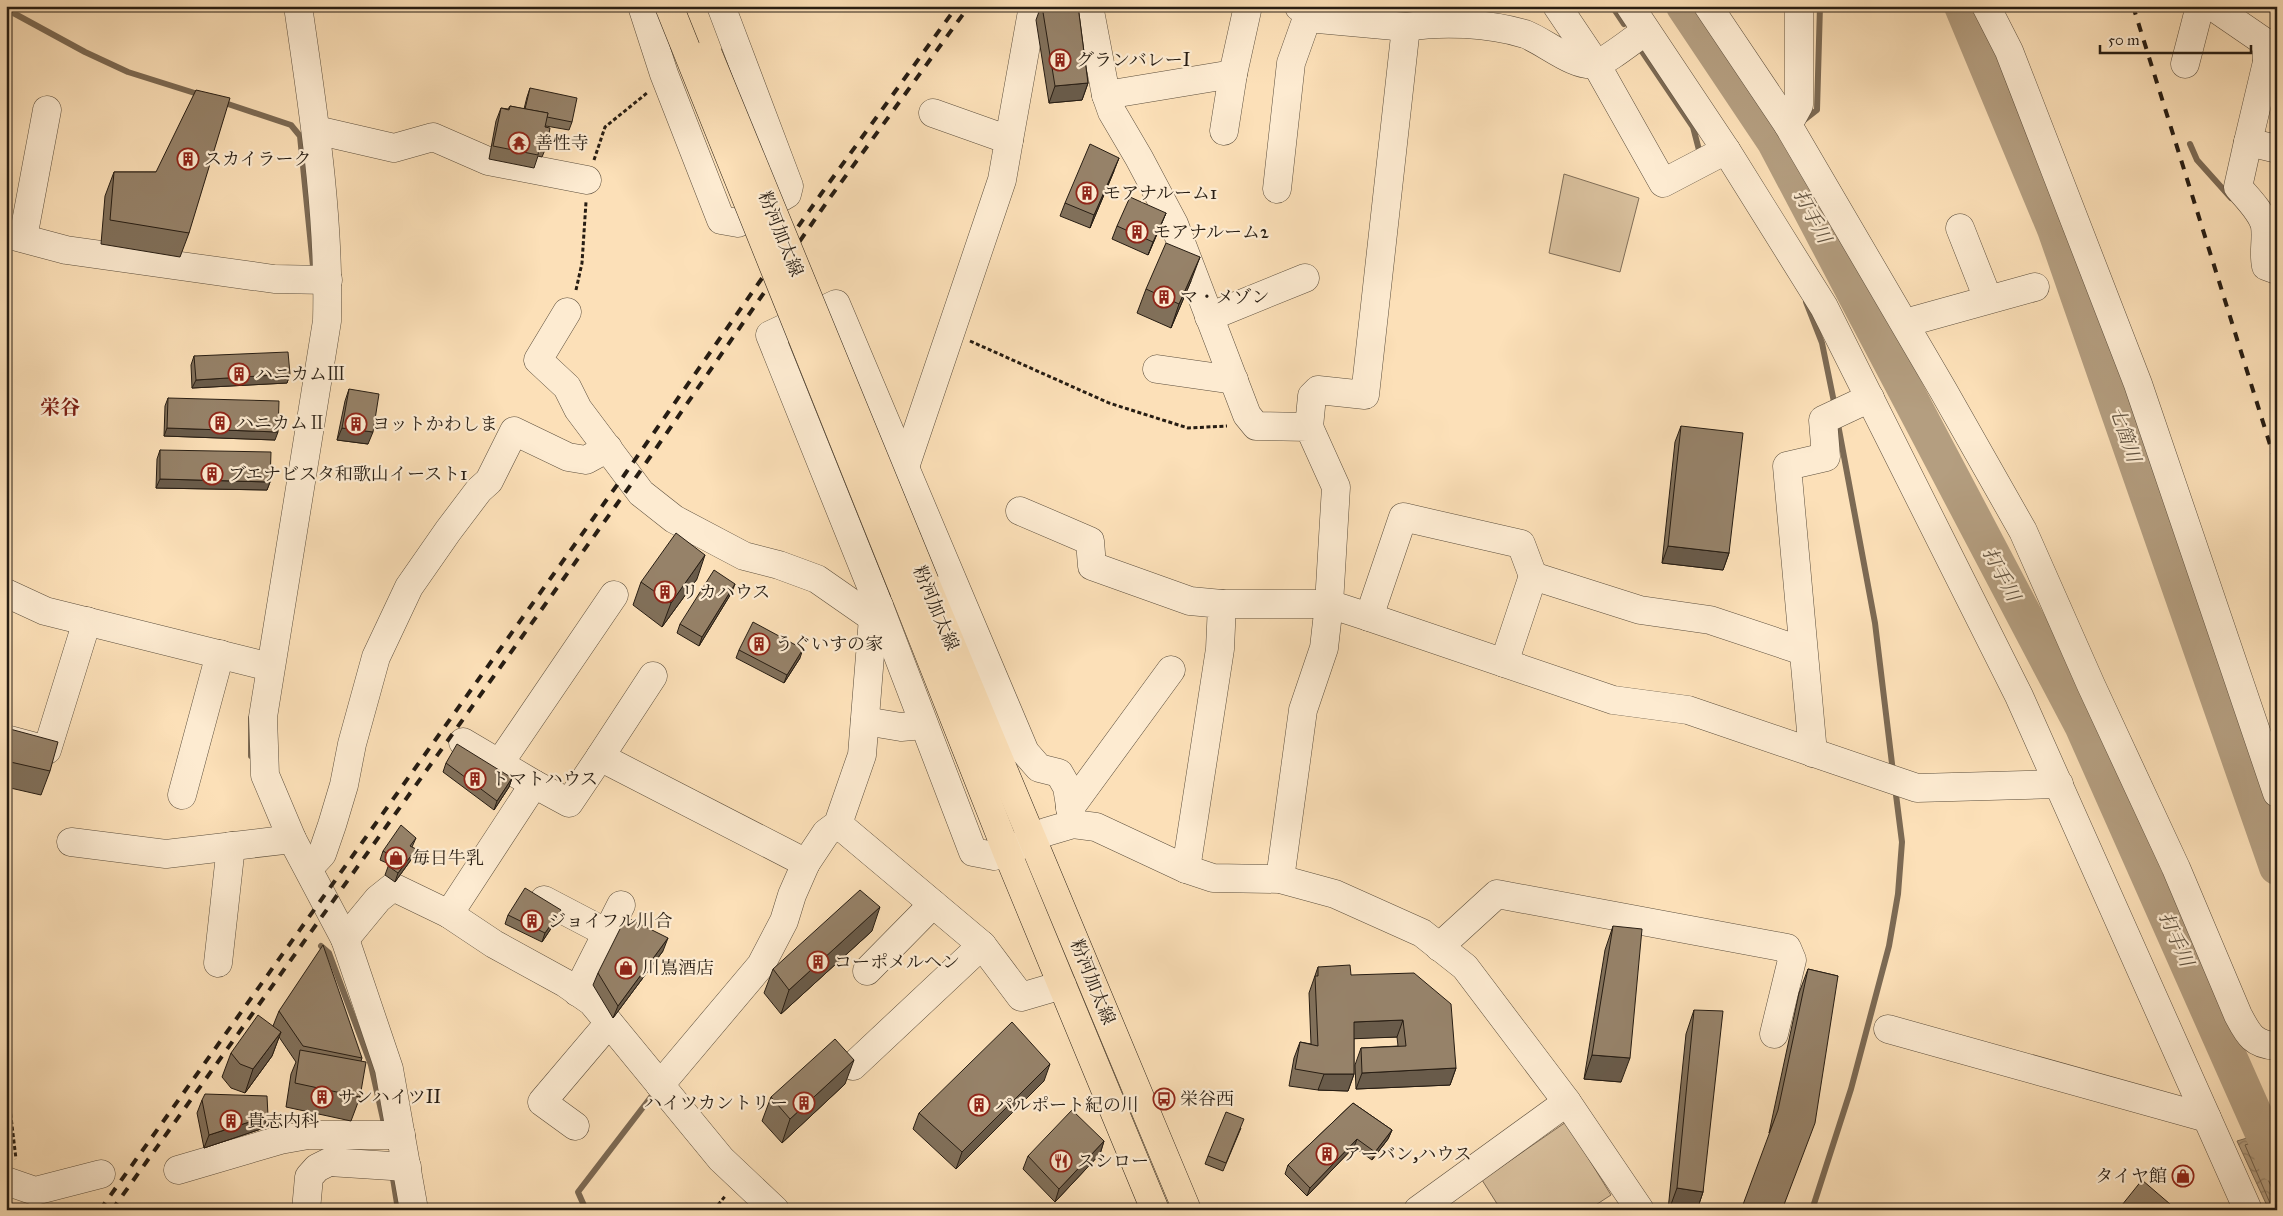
<svg xmlns="http://www.w3.org/2000/svg" width="2283" height="1216" font-family="'IM FELL Great Primer','Noto Serif JP',serif">
<style>
.green{fill:#d8bf9c;stroke:#806e58}
.water{fill:url(#water-waves);stroke:#7c6a54}
.lines{fill:none;stroke-linecap:round;stroke-linejoin:round}
.shore{stroke:#6e5e4a;stroke-width:1}
.stream{stroke:#7c6a54;stroke-width:6}
.river{stroke:#b49e80;stroke-width:36}
.minor-casing{stroke:#5c4e3c;stroke-width:29}
.major-casing{stroke:#271d13;stroke-width:29}
.path{stroke:#271d13;stroke-width:3;stroke-dasharray:4 2.5;stroke-linecap:butt}
.minor{stroke:#fdebd1;stroke-width:28}
.major{stroke:#fce0b8;stroke-width:28}
.rail{stroke:#271d13;stroke-width:4;stroke-dasharray:9 9;stroke-linecap:butt}
.major-bridge-casing{stroke:#271d13;stroke-width:29;stroke-linecap:butt}
.major-bridge{stroke:#fce0b8;stroke-width:28}
.wall{fill:#81705a;stroke:#271d13}
.shaded-wall{fill:#695b4a;stroke:#271d13}
.building{fill:#968269;stroke:#271d13}
.labels{text-anchor:middle;stroke-width:4.5;stroke-linejoin:round;paint-order:stroke}
.poi-label{font-size:18px;fill:#271d13;stroke:#fdebd1;text-anchor:start}
.street-label{font-size:18px;fill:#271d13;stroke:#fdebd1}
.water-label{font-size:19px;font-style:italic;fill:#5f513f;stroke:#fdebd1}
.quarter-label{font-size:20px;font-weight:bold;fill:#7a1f14;stroke:#fdebd1}
</style>
<defs>
<pattern id="water-waves" width="16" height="10" patternUnits="userSpaceOnUse" patternTransform="scale(1.25)"><rect width="16" height="10" fill="#b49e80"/><path d="M0 5q4-4 8 0t8 0" fill="none" stroke="#928068"/></pattern>
</defs>
<rect width="100%" height="100%" fill="#fce0b8"/>
<filter id="stains"><feTurbulence type="fractalNoise" baseFrequency=".004" numOctaves="4"/><feColorMatrix values="0 0 0 0 .2 0 0 0 0 .09 0 0 0 0 .02 0 0 0 .5 -.17"/></filter>
<radialGradient id="worn" r=".72"><stop offset=".6" stop-color="#630" stop-opacity="0"/><stop offset="1" stop-color="#630" stop-opacity=".3"/></radialGradient>
<g class="green">
<polygon points="1564,174 1639,198 1620,272 1549,253"/>
<polygon points="1566,1122 1611,1195 1588,1210 1501,1210 1482,1180"/>
</g>
<polygon class="water" points="2277,1129 2277,1210 2269,1210 2237,1141"/>
<g class="lines">
<g class="shore">
<polyline points="2277,1141 2254,1149 2277,1199"/>
<polyline points="2273,1210 2245,1145 2277,1134"/>
</g>
<g class="stream">
<polyline points="1612,6 1624,24"/>
<polyline points="6,9 85,52 128,72 201,95"/>
<polyline points="1641,50 1693,127 1699,150"/>
<polyline points="222,102 291,125 300,136 313,266"/>
<polyline points="1803,121 1817,110 1820,6"/>
<polyline points="1775,142 1785,134"/>
<polyline points="2190,144 2197,160 2231,198"/>
<polyline points="1806,302 1822,343 1835,407"/>
<polyline points="1837,419 1875,623 1893,772"/>
<polyline points="251,718 251,756"/>
<polyline points="321,946 329,953 371,1065 385,1128"/>
<polyline points="392,1172 398,1210"/>
<polyline points="586,1210 578,1192 654,1093"/>
<polyline points="1812,1210 1851,1089 1889,946 1898,894 1902,842 1895,787"/>
</g>
<g class="river">
<polyline points="1684,6 1775,142 2082,725 2277,1165"/>
<polyline points="1962,6 2055,229 2277,867"/>
</g>
<g class="minor-casing">
<g id="minor">
<path d="M298,6c15,104 32,210 29,315l-64,396 2,58 27,64 53,100 44,130 25,141"/>
<polyline points="642,6 664,74 721,220 738,223 787,194 789,186 721,6"/>
<polyline points="1089,6 1106,95 1112,112 1139,158 1174,224 1247,415 1256,426 1309,427 1336,487 1329,604 1324,648 1303,710 1280,879"/>
<polyline points="1557,6 1596,64 1663,183 1726,150"/>
<polyline points="1630,6 1726,150 1824,307 2019,696 2248,1210"/>
<path d="M1708,6l80,119 155,265 80,141 68,154 85,183 62,147c10,19 15,30 39,31"/>
<polyline points="1986,6 2009,51 2138,384 2277,793"/>
<polyline points="2212,6 2266,43 2267,62"/>
<polyline points="1299,7 1306,9 1307,18 1406,27"/>
<polyline points="2185,64 2200,6"/>
<polyline points="2277,65 2267,62 2248,142 2277,149"/>
<polyline points="1106,95 1233,74"/>
<polyline points="1788,125 1799,105 1799,6"/>
<polyline points="316,130 394,148 433,137 488,161 587,180"/>
<polyline points="1224,131 1233,74 1248,6"/>
<polyline points="1009,140 1033,6"/>
<path d="M2248,142l-10,45c9,11 24,25 27,39 2,13 -2,27 1,40l11,4"/>
<polyline points="1277,189 1291,63 1307,18"/>
<polyline points="1960,228 1988,299"/>
<polyline points="6,234 66,250 274,279 328,280"/>
<polyline points="23,238 47,110"/>
<polyline points="567,312 538,360 567,387 578,409 641,493 674,519 744,556 779,565 817,579 873,618"/>
<polyline points="1209,317 1305,278"/>
<polyline points="1905,323 2035,287"/>
<polyline points="1157,369 1234,380"/>
<path d="M1309,427l3,-31 6,-6 47,5 41,-368c37,-6 82,-4 119,7 19,7 50,34 70,30 11,-2 40,-26 51,-33"/>
<polyline points="905,467 1002,180 1009,140 933,113"/>
<polyline points="1020,511 1090,541 1092,566 1190,601 1222,604 1220,649 1186,869"/>
<polyline points="6,593 45,611 270,667"/>
<polyline points="1222,604 1329,604 1369,617 1403,517 1521,544 1533,576"/>
<polyline points="1369,617 1613,700 1688,710 1917,788 2059,784"/>
<polyline points="1504,663 1533,576 1640,610 1710,620 1803,651"/>
<polyline points="865,721 901,727 924,725"/>
<polyline points="6,739 47,750 87,621"/>
<polyline points="463,742 534,784"/>
<polyline points="1813,753 1787,466 1826,457 1823,420 1870,398"/>
<polyline points="600,757 653,676"/>
<polyline points="499,764 614,595"/>
<polyline points="182,795 220,654"/>
<polyline points="1070,808 1171,670"/>
<polyline points="838,824 982,945 853,1066"/>
<polyline points="1073,824 1067,787 1059,773 1039,768 1025,752 836,304 770,335 879,606 973,852 994,856 1007,852 1046,832 1073,824 1096,827 1186,869 1213,878 1280,879 1335,894 1422,933 1465,967 1567,1102 1640,1210"/>
<polyline points="71,842 166,854 292,839"/>
<polyline points="309,868 322,854 332,825 344,785 352,744 376,657 409,587 448,531 479,490 489,481 514,431 568,457 586,460 608,448"/>
<polyline points="544,900 607,933"/>
<polyline points="449,914 534,784 569,803 600,757 806,863"/>
<polyline points="345,939 378,899 393,887 449,914 494,944 565,983 592,1002 721,1159 775,1210"/>
<polyline points="982,945 1021,997 1062,985"/>
<polyline points="1439,947 1497,894 1787,948 1792,960 1774,1034"/>
<polyline points="218,963 231,846"/>
<polyline points="867,971 933,904"/>
<polyline points="577,992 621,905"/>
<polyline points="1888,1029 2207,1118"/>
<polyline points="660,1085 761,965 784,921 792,895 806,863 826,833 838,824 862,755 873,618 879,606"/>
<polyline points="575,1126 542,1102 609,1023"/>
<polyline points="178,1170 280,1140 308,1135 401,1135"/>
<polyline points="6,1181 35,1191 101,1174"/>
<polyline points="306,1210 309,1177 317,1168 329,1162 407,1167"/>
<polyline points="1418,1210 1567,1102"/>
</g>
</g>
<g class="major-casing">
<g id="major">
<polyline points="925,582 1187,1210"/>
<polyline points="904,591 1007,852 1155,1210"/>
</g>
</g>
<g class="path">
<polyline points="594,160 605,127 647,93"/>
<polyline points="576,290 582,263 586,202"/>
<polyline points="970,341 1109,403 1188,428 1227,426"/>
<polyline points="6,1075 16,1159"/>
<polyline points="714,1210 726,1195"/>
</g>
<use href="#minor" class="minor"/>
<use href="#major" class="major"/>
<g class="rail">
<polyline points="2133,6 2277,467"/>
<polyline points="100,1210 625,474 821,194 957,6"/>
<polyline points="112,1210 632,483 829,199 969,6"/>
</g>
<g class="major-bridge-casing">
<g id="major-bridge">
<polyline points="669,6 904,591"/>
<polyline points="708,54 925,582"/>
</g>
</g>
<use href="#major-bridge" class="major-bridge"/>
</g>
<g class="wall">
<polygon points="1041,6 1078,6 1088,83 1082,100 1049,103 1036,20"/>
<polygon points="530,88 572,122 569,130 546,126 547,145 542,157 538,156 534,168 489,159 496,121 501,108 508,109 510,106 524,109 527,97"/>
<polygon points="1114,171 1090,228 1060,216 1065,203"/>
<polygon points="114,172 156,172 189,233 180,257 101,244 105,196"/>
<polygon points="1166,213 1148,255 1112,239 1117,226"/>
<polygon points="1191,281 1171,328 1137,313 1146,289"/>
<polygon points="194,356 290,374 287,383 192,388 191,365"/>
<polygon points="349,389 368,444 337,440 345,401"/>
<polygon points="168,398 275,440 164,436 165,406"/>
<polygon points="1681,426 1729,553 1723,570 1662,563 1675,442"/>
<polygon points="160,450 270,482 267,490 156,488 157,459"/>
<polygon points="697,579 662,627 633,605 641,582"/>
<polygon points="732,592 699,646 677,633 680,624"/>
<polygon points="739,650 800,658 784,683 736,658"/>
<polygon points="10,729 50,771 41,795 6,787 6,738"/>
<polygon points="446,763 512,778 509,787 494,810 443,772"/>
<polygon points="416,838 412,847 413,857 395,882 385,875 389,864 380,860 383,851"/>
<polygon points="508,915 558,918 542,942 505,924"/>
<polygon points="1613,926 1621,1082 1584,1079 1605,950"/>
<polygon points="872,931 781,1014 764,993 773,969"/>
<polygon points="663,951 613,1018 593,985 598,973"/>
<polygon points="1318,967 1351,975 1456,1068 1450,1085 1356,1089 1355,1065 1361,1048 1398,1046 1397,1037 1354,1038 1354,1074 1348,1091 1318,1090 1289,1086 1294,1058 1300,1042 1311,1044 1309,993"/>
<polygon points="1808,969 1838,976 1769,1133 1799,993"/>
<polygon points="1694,1010 1703,1192 1697,1210 1668,1210 1686,1034"/>
<polygon points="279,1011 362,1058 361,1061 360,1097 351,1121 286,1107 291,1074 296,1062 279,1037 272,1056 245,1093 231,1088 222,1077 231,1053 273,1026"/>
<polygon points="1044,1081 956,1169 913,1129 919,1113"/>
<polygon points="845,1084 782,1143 762,1121 771,1097"/>
<polygon points="202,1100 264,1128 204,1148 197,1113"/>
<polygon points="1353,1103 1392,1130 1388,1139 1372,1160 1354,1147 1307,1196 1285,1174 1288,1165"/>
<polygon points="1241,1128 1223,1171 1205,1164 1208,1156"/>
<polygon points="1104,1141 1100,1154 1055,1202 1023,1169 1028,1156"/>
</g>
<g class="shaded-wall">
<polygon points="1088,83 1082,100 1049,103 1055,86"/>
<polygon points="1119,158 1114,171 1090,228 1094,215"/>
<polygon points="1166,213 1161,225 1148,255 1153,242"/>
<polygon points="1200,257 1191,281 1171,328 1179,304"/>
<polygon points="290,374 287,383 192,388 196,380"/>
<polygon points="167,428 278,432 275,440 164,436"/>
<polygon points="342,428 373,432 368,444 337,440"/>
<polygon points="160,479 270,482 267,490 156,488"/>
<polygon points="1668,546 1729,553 1723,570 1662,563"/>
<polygon points="705,555 697,579 662,627 671,603"/>
<polygon points="735,584 732,592 699,646 702,637"/>
<polygon points="803,649 800,658 784,683 787,675"/>
<polygon points="512,778 509,787 494,810 497,801"/>
<polygon points="416,849 413,857 395,882 398,873"/>
<polygon points="880,907 872,931 781,1014 789,990"/>
<polygon points="561,910 558,918 542,942 545,933"/>
<polygon points="668,938 663,951 613,1018 618,1006"/>
<polygon points="1403,1020 1397,1037 1348,1039 1354,1022"/>
<polygon points="281,1032 272,1056 245,1093 253,1069"/>
<polygon points="1592,1055 1630,1058 1621,1082 1584,1079"/>
<polygon points="854,1060 845,1084 782,1143 790,1119"/>
<polygon points="1050,1064 1044,1081 956,1169 962,1152"/>
<polygon points="1456,1068 1450,1085 1356,1089 1362,1073"/>
<polygon points="1324,1074 1354,1074 1348,1091 1318,1090"/>
<polygon points="268,1116 264,1128 204,1148 209,1135"/>
<polygon points="1392,1130 1388,1139 1372,1160 1375,1152"/>
<polygon points="1357,1139 1354,1147 1307,1196 1310,1188"/>
<polygon points="1104,1141 1100,1154 1055,1202 1059,1189"/>
<polygon points="1677,1188 1703,1192 1697,1210 1669,1210"/>
</g>
<g class="building">
<polygon points="1042,6 1078,6 1088,83 1055,86"/>
<polygon points="530,88 577,98 572,122 547,117 548,113 525,109"/>
<polygon points="196,90 230,98 189,233 110,220 114,172 156,172"/>
<polygon points="510,106 548,113 545,127 550,128 547,145 540,143 538,155 493,146 501,108 509,110"/>
<polygon points="1090,144 1119,158 1094,215 1065,203"/>
<polygon points="1130,197 1166,213 1153,242 1117,226"/>
<polygon points="1166,243 1200,257 1179,304 1146,289"/>
<polygon points="288,352 290,374 196,380 194,356"/>
<polygon points="349,389 379,394 373,432 342,428"/>
<polygon points="168,398 279,401 278,432 167,428"/>
<polygon points="1681,426 1743,433 1729,553 1668,546"/>
<polygon points="160,450 271,452 270,482 160,479"/>
<polygon points="676,533 705,555 671,603 641,582"/>
<polygon points="714,570 735,584 702,637 680,624"/>
<polygon points="753,622 803,649 787,675 739,650"/>
<polygon points="10,729 58,742 50,771 6,761 6,741"/>
<polygon points="457,744 512,778 497,801 446,763"/>
<polygon points="401,825 416,838 410,846 416,849 398,873 388,866 392,856 383,851"/>
<polygon points="525,888 561,910 545,933 508,915"/>
<polygon points="860,890 880,907 789,990 773,969"/>
<polygon points="626,917 668,938 618,1006 598,973"/>
<polygon points="1613,926 1642,929 1630,1058 1592,1055"/>
<polygon points="323,945 362,1058 303,1046 279,1011"/>
<polygon points="1350,965 1351,975 1414,973 1451,1004 1456,1068 1362,1073 1361,1048 1406,1046 1403,1020 1354,1022 1354,1074 1324,1074 1295,1069 1300,1042 1318,1046 1315,976 1318,976 1318,967"/>
<polygon points="1808,969 1838,976 1815,1123 1782,1210 1741,1210 1778,1110"/>
<polygon points="1694,1010 1723,1011 1703,1192 1677,1188"/>
<polygon points="258,1015 281,1032 253,1069 240,1064 231,1053"/>
<polygon points="1012,1022 1050,1064 962,1152 919,1113"/>
<polygon points="835,1039 854,1060 790,1119 771,1097"/>
<polygon points="300,1050 366,1062 360,1097 295,1083"/>
<polygon points="205,1094 267,1096 268,1116 209,1135 202,1100"/>
<polygon points="1353,1103 1392,1130 1375,1152 1357,1139 1310,1188 1288,1165"/>
<polygon points="1072,1110 1104,1141 1059,1189 1028,1156"/>
<polygon points="1226,1112 1244,1119 1226,1163 1208,1156"/>
<polygon points="2142,1180 2177,1210 2118,1210"/>
</g>
<defs>
<g id="building-ring" transform="scale(1.125)"><circle r="9.5" fill="#fdebd1" stroke="#8f2418" stroke-width="1.5"/><path d="M-4-6H4V6H1V3H-1V6H-4ZM-2.5-4.3h1.7v1.8h-1.7ZM.8-4.3h1.7v1.8H.8ZM-2.5-1h1.7V.8h-1.7ZM.8-1h1.7V.8H.8Z" fill="#8f2418"/></g>
<g id="temple-ring" transform="scale(1.125)"><circle r="9.5" fill="#fdebd1" stroke="#8f2418" stroke-width="1.5"/><path d="M0-6L5-2H3V0L6.5 2.5H4V6H1.5V3h-3V6H-4V2.5H-6.5L-3 0V-2H-5Z" fill="#8f2418"/></g>
<g id="shop-ring" transform="scale(1.125)"><circle r="9.5" fill="#fdebd1" stroke="#8f2418" stroke-width="1.5"/><path d="M-5-2.5h2.3a2.7 3.5 0 0 1 5.4 0H5L5.5 6h-11ZM-1.5-2.5h3a1.5 2.3 0 0 0-3 0Z" fill="#8f2418"/></g>
<g id="bus-ring" transform="scale(1.125)"><circle r="9.5" fill="#fdebd1" stroke="#8f2418" stroke-width="1.5"/><path d="M-5-6H5V4H4V6H2V4H-2V6H-4V4H-5ZM-3.5-4V0h7V-4ZM-3.5 1.2v1.5H-2V1.2ZM2 1.2v1.5H3.5V1.2Z" fill="#8f2418"/></g>
<g id="restaurant-ring" transform="scale(1.125)"><circle r="9.5" fill="#fdebd1" stroke="#8f2418" stroke-width="1.5"/><path d="M-5-6h1v4h1v-4h1v4h1v-4h1v5L-1.5 .5V6h-2V.5L-5-1ZM5-6V6H3V1.5H1.5Q1.5-4 5-6Z" fill="#8f2418"/></g>
</defs>
<g fill-rule="evenodd">
<use href="#building-ring" x="1060" y="60"/>
<use href="#temple-ring" x="519" y="143"/>
<use href="#building-ring" x="188" y="159"/>
<use href="#building-ring" x="1087" y="193"/>
<use href="#building-ring" x="1137" y="232"/>
<use href="#building-ring" x="1164" y="297"/>
<use href="#building-ring" x="239" y="374"/>
<use href="#building-ring" x="220" y="423"/>
<use href="#building-ring" x="356" y="424"/>
<use href="#building-ring" x="212" y="474"/>
<use href="#building-ring" x="665" y="592"/>
<use href="#building-ring" x="759" y="644"/>
<use href="#building-ring" x="475" y="779"/>
<use href="#shop-ring" x="396" y="858"/>
<use href="#building-ring" x="532" y="921"/>
<use href="#building-ring" x="818" y="962"/>
<use href="#shop-ring" x="626" y="968"/>
<use href="#building-ring" x="322" y="1097"/>
<use href="#bus-ring" x="1164" y="1099"/>
<use href="#building-ring" x="804" y="1103"/>
<use href="#building-ring" x="979" y="1105"/>
<use href="#building-ring" x="231" y="1121"/>
<use href="#building-ring" x="1327" y="1154"/>
<use href="#restaurant-ring" x="1061" y="1161"/>
<use href="#shop-ring" x="2183" y="1176"/>
</g>
<g class="labels">
<g class="poi-label">
<text x="1076" y="66">グランバレーI</text>
<text x="535" y="149">善性寺</text>
<text x="204" y="165">スカイラーク</text>
<text x="1103" y="199">モアナルーム1</text>
<text x="1153" y="238">モアナルーム2</text>
<text x="1180" y="303">マ・メゾン</text>
<text x="255" y="380">ハニカムⅢ</text>
<text x="236" y="429">ハニカムⅡ</text>
<text x="372" y="430">ヨットかわしま</text>
<text x="228" y="480">ブエナビスタ和歌山イースト1</text>
<text x="681" y="598">リカハウス</text>
<text x="775" y="650">うぐいすの家</text>
<text x="491" y="785">トマトハウス</text>
<text x="412" y="864">毎日牛乳</text>
<text x="548" y="927">ジョイフル川合</text>
<text x="834" y="968">コーポメルヘン</text>
<text x="642" y="974">川嶌酒店</text>
<text x="338" y="1103">サンハイツII</text>
<text x="1180" y="1105">栄谷西</text>
<text x="788" y="1109" text-anchor="end">ハイツカントリー</text>
<text x="995" y="1111">パルポート紀の川</text>
<text x="247" y="1127">貴志内科</text>
<text x="1343" y="1160">アーバン,ハウス</text>
<text x="1077" y="1167">スシロー</text>
<text x="2167" y="1182" text-anchor="end">タイヤ館</text>
</g>
<g class="street-label">
<text transform="translate(781 234) rotate(68)" y="6">粉河加太線</text>
<text transform="translate(936 608) rotate(67)" y="6">粉河加太線</text>
<text transform="translate(1093 982) rotate(68)" y="6">粉河加太線</text>
</g>
<g class="water-label">
<text transform="translate(1813 216) rotate(62)" y="7">打手川</text>
<text transform="translate(2126 434) rotate(71)" y="7">七箇川</text>
<text transform="translate(2002 574) rotate(62)" y="7">打手川</text>
<text transform="translate(2177 939) rotate(66)" y="7">打手川</text>
</g>
<g class="quarter-label">
<text x="60" y="414">栄谷</text>
</g>
</g>
<rect width="2283" height="1216" fill="none" stroke="#fce0b8" stroke-width="25"/>
<rect x="8" y="8" width="2268" height="1201" fill="none" stroke="#271d13" stroke-width="2.5"/>
<rect x="12" y="12" width="2258" height="1191" fill="none" stroke="#271d13"/>
<path d="M2100 45v8h151v-8" fill="none" stroke="#271d13" stroke-width="2.5"/>
<text x="2108" y="45" font-size="15" fill="#271d13" stroke="#fdebd1" stroke-width="4" paint-order="stroke">50 m</text>
<rect width="100%" height="100%" filter="url(#stains)"/>
<rect width="100%" height="100%" fill="url(#worn)"/>
</svg>
